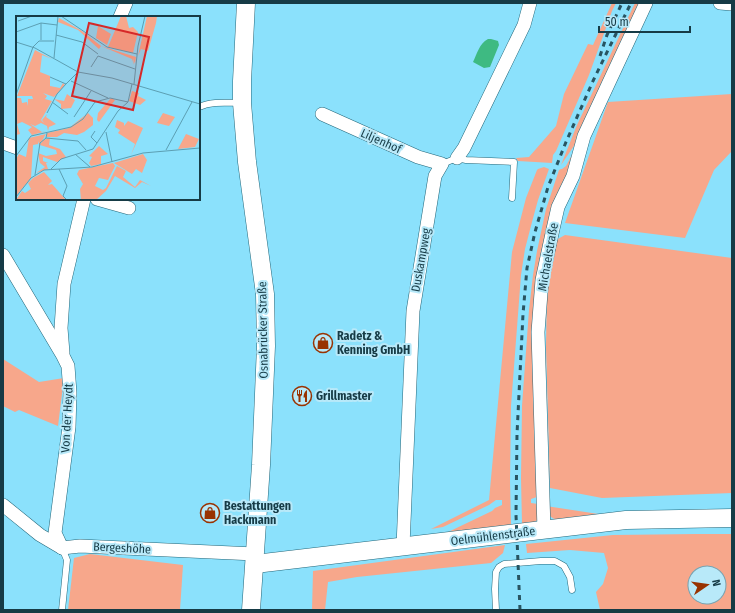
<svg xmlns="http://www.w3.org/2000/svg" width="735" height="613" font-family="'Fira Sans Condensed',sans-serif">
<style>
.green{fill:#f7a78b;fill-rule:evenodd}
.water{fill:#3eba82}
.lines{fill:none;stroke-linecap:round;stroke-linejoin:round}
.lane-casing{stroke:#23677a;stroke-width:7}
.street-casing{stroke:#23677a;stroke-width:14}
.secondary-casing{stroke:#23677a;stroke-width:19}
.lane{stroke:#fff;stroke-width:6}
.street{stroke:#fff;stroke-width:13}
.secondary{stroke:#fff;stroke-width:18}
.rail{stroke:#285461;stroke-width:3;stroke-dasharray:5 5;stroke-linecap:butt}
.labels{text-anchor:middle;stroke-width:4;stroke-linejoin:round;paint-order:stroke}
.street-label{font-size:12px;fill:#163b46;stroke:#b8e9f9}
.poi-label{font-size:12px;font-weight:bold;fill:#163b46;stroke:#b8e9f9;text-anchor:start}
.inset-road{fill:none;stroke:#5c9fb3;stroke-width:1}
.view{fill:#d62828;fill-opacity:0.15;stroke:#d62828;stroke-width:2}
.inset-edge{fill:none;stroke:#163b46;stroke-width:2}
</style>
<rect width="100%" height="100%" fill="#8be1fc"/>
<g class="green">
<polygon points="612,3 616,3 612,11 589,75 556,151 553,155 552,163 518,161 516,158 529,157 556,126 564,94 588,44 593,45"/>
<polygon points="635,3 642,3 578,140 561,165 577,125"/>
<polygon points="732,94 732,151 714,170 685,238 565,223 608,102"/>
<path d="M577,145l-29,92 -11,260 -6,2v4l7,1c1,10 3,14 -6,21l-10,-1 -1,-46 1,-72 7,-96 4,-35 4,-24 9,-42 13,-39 2,-1h1l4,-3z"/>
<polygon points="544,167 549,169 538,200 532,222 525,249 521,275 511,406 510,481 511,525 444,534 492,511 495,508 502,505 502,500 496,500 489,505 443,527 431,529 489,500 512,252 526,198 537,170 538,169"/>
<polygon points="565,235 732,258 732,493 602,498 550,488 546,347 547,283 556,240"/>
<polygon points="3,359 39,382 64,378 58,426 19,410 15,412 3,406"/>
<path d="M546,506l59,9 -46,5c-10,-2 -11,-5 -13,-14z"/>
<path d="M696,534h36v76h-132l-4,-18 7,-8 5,-16 -4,-15 -34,-3 -43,3 -1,-9 87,-9zM695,573h24v24h-24z"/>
<polygon points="505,545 503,553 491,563 357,577 328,582 325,610 312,610 313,571"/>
<polygon points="90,554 183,565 180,610 68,610 74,558"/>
</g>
<path class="water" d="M488,39h3l7,2 1,4 -9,22 -6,1 -11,-6c4,-8 6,-18 15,-23z"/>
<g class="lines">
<g class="lane-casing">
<g id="lane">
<path d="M199,107c13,-6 28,-4 42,-4"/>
<polyline points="442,164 457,158 466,160 514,162 512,198"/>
<polyline points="62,548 67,560 62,610"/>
<polyline points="496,610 495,589 496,572 499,567 504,564 541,561 555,561 564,566 570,577 572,590"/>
</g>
</g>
<g class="street-casing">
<g id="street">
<polyline points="720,3 732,4"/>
<polyline points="120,17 126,3"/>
<polyline points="322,114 418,157 442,164 435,176 413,311 403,546"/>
<polyline points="3,143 17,148"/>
<polyline points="457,158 464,148 524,25 530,3"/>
<polyline points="97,199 129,208"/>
<polyline points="3,255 63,356 68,366 70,393 69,427 55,533 62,548"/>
<polyline points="63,353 61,328 64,284 84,199"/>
<polyline points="3,505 40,535 62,548 80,546 255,554"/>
<polyline points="544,530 538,332 542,280 553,229 558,207 573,176 584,136 646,3"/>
</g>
</g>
<g class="secondary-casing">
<g id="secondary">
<polyline points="246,3 242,81 242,103 247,162 265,294 266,346 261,465 251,610"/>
<polyline points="255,564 626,520 732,518"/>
</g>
</g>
<use href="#lane" class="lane"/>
<use href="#street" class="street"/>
<use href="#secondary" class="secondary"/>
<g class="rail">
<polyline points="600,56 607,35 622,3"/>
<polyline points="520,610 516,515 517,434 523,314 527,268 535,232 548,187 566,142 593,81 631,3"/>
</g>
</g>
<defs>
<g id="shop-ring" transform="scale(1)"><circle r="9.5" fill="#b8e9f9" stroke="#983302" stroke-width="1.5"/><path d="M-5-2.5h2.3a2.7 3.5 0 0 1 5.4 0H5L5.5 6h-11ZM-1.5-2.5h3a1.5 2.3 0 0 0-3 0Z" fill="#983302"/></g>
<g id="restaurant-ring" transform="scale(1)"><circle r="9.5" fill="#b8e9f9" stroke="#983302" stroke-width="1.5"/><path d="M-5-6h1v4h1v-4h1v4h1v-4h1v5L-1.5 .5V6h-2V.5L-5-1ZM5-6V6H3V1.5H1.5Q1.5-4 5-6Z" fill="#983302"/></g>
</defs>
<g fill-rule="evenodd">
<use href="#shop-ring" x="323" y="343"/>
<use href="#restaurant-ring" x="302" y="396"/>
<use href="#shop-ring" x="210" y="513"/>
</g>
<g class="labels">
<g class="street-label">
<text transform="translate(381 141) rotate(24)" y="4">Liljenhof</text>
<text transform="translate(548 257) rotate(-80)" y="4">Michaelstraße</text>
<text transform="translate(421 260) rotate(-80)" y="4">Duskampweg</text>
<text transform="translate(263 330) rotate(-91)" y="4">Osnabrücker Straße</text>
<text transform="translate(67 418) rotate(-87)" y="4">Von der Heydt</text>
<text transform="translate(493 536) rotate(-7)" y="4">Oelmühlenstraße</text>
<text transform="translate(122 548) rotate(3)" y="4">Bergeshöhe</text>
</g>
<g class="poi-label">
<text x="337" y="340">Radetz &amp;<tspan x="337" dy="14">Kenning GmbH</tspan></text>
<text x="316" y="400">Grillmaster</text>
<text x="224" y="510">Bestattungen<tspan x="224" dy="14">Hackmann</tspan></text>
</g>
</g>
<g transform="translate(16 16)">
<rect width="184" height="184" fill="#8be1fc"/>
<path d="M105,0h5l3,12 4,-1 5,5 -5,21 -25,-6zM131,0h10l-1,7 -8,28 -7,-2 -3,7zM43,2l23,13 19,15 35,11 -1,7 -2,-6 1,7 -2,-6 -31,-13 -2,3 -21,-19 -20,-8zM82,10l13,8 -4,11 -11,-7zM19,34l17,9 -10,-4 -2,17 10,4v10l10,2 3,-5 2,2 -11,12 -11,-4 4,3 -2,3 7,2 -11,19 3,3 -2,-3 5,-6 -1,3 10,7 -7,3 -1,4 -1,-5 -6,-3 -6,3 -5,-2 12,8 5,-1 -15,4 -4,-5 4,-3 -10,-5 -5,2 3,10 -4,1 1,-37h4l1,5 5,-1 1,4v-7h5l-1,-3h-15zM116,75l7,2 -1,3 8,4 -6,5 -11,-4zM51,78l8,6 -4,8 -10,1v-5l-7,-5 10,2zM95,82l4,2 -16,22 -2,-2 1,-7zM72,97l5,5v7l-9,7 -7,3 -13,-2 -7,4h-10v-4l22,-5zM147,97l12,4 -6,9 -12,-3zM101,104l7,3v3l4,-5 15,7 -12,27 4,-11 -17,-11 2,-3 -5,-3zM30,118l-7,12v-5l-1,3 -5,1 -2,33 -15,18v-37l3,-5 7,3 3,-19zM170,118l13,5 -4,8 -17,2zM34,122l-1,7 11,4 6,8 -9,5 -14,-5v4l5,2h-2l2,6 -12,4 9,-6 -5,-4 -2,-10 8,3 11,-2 -1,-4 -16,-5 3,-5zM83,130l9,8 -7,2v8l-10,2 -2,-3 3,-6 -3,-1zM127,138l4,6 -5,13 -6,-4 -4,5 -18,-11zM97,147l2,3 -7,14 -9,-2 -4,8 8,4 3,-2 11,-22 9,5 -3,6 12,10 5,-7 11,6 -9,-4 -7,6 -20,-12 -9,15 -10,9h-15l-1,-11 3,-5 -6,-10 2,-4zM28,156l8,9 -4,4 4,-1 14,16h-50l6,-9 3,2 6,-4 -3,-6 5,-5z" fill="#f7a78b"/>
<path class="inset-road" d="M45,0l46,31 30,7M2,5l14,-5M25,7v17M0,16l25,-9 16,2M40,19l26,7 16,12M0,26l19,6 43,24 34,6 88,26M17,31l6,-6h15M38,42l4,-42M75,51l7,-11 37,13M34,61l16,7 12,-12M55,65l37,17M118,68l4,-38 7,-30M0,79l17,-48M36,86l16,12M31,97l10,-19 9,-10M58,101l17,-26M79,115l-4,6 6,6M90,116l6,30M31,117l-1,5 32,3 8,9M150,134l26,-48M59,138l15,13M0,140l15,-20 40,-9 12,-8 12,-17 15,-4 18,4M35,153l10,-10 32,-10 25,-38 10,-9 4,-18M43,153l8,17 -4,10 4,4M19,159l5,-32 6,-5M0,181l15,-19 13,-8 48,-3 51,-14 57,-5"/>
<path class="view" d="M73,7l60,14 -16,73 -61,-14z"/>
<rect width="184" height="184" class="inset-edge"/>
</g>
<rect width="735" height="613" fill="none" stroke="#163b46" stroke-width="8"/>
<g transform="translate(707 585) rotate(77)"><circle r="19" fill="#b8e9f9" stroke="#77a3b1"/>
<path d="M0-3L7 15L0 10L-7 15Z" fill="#983302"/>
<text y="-6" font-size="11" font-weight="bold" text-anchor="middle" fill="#163b46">N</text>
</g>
<path d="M599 26v6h91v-6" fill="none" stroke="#163b46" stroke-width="2"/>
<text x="605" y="26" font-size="12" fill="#163b46" stroke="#b8e9f9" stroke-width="3" paint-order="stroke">50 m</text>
</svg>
